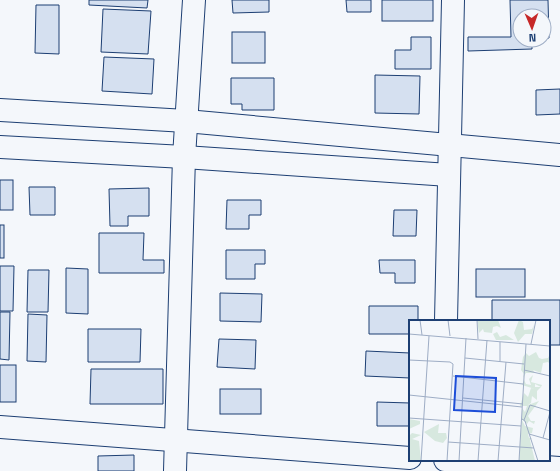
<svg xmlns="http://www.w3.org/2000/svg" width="560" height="471" font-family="'Space Grotesk',sans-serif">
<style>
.building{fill:#d5e0f0;stroke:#1d3f73}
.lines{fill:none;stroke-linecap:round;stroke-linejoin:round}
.minor-casing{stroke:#1d3f73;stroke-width:24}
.minor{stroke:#f4f7fb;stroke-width:22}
.inset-road{fill:none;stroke:#9eadc5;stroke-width:1}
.view{fill:#1d4ed8;fill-opacity:0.15;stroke:#1d4ed8;stroke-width:2}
.inset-edge{fill:none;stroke:#1d3f73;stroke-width:2}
</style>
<rect width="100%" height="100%" fill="#f4f7fb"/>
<g class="building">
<polygon points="89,0 148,0 147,8 89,5"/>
<polygon points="232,0 269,0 269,12 233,13"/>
<polygon points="346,0 371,0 371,12 347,12"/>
<rect x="382" y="0" width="51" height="21"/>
<polygon points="510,0 548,0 549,38 544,38 544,16 520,16 520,40 532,40 532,49 468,51 468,37 511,37"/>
<polygon points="36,5 59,5 59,54 35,53"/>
<polygon points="103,9 151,11 148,54 101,52"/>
<rect x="232" y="32" width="33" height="31"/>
<polygon points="411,37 431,37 431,69 395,69 395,50 411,50"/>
<polygon points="104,57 154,59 152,94 102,91"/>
<polygon points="375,75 420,76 419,114 375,113"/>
<polygon points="231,78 274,78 274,110 242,110 242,104 231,104"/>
<polygon points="560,89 560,114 536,115 536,90"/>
<rect x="0" y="180" width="13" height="30"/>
<polygon points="29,187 55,187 55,215 30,215"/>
<polygon points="149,188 149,216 128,216 128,226 110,226 109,189"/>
<polygon points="227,200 261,200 261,215 249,215 249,229 226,229"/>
<polygon points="394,210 417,210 416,236 393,236"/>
<rect x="0" y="225" width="4" height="33"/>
<polygon points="99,233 144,233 143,260 164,260 164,273 99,273"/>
<polygon points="226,250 265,250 265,264 255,264 255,279 226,279"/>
<polygon points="379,260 415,260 415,283 395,283 395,273 380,273"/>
<polygon points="0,266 14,266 13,311 0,311"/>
<polygon points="66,268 88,269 88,314 66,313"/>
<rect x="476" y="269" width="49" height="28"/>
<polygon points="28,270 49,270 48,312 27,312"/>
<polygon points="220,293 262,294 261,322 220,321"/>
<polygon points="492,300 560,300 560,345 549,345 549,321 492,321"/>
<polygon points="369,306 418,306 418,321 410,321 410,334 369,334"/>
<polygon points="0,312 10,312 9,360 0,359"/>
<polygon points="28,314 47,315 46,362 27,361"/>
<polygon points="88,329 141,329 140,362 88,362"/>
<polygon points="219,339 256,340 255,369 217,367"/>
<polygon points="366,351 410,353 410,378 365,376"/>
<rect x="0" y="365" width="16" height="37"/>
<polygon points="91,369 163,369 163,404 90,404"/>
<rect x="220" y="389" width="41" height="25"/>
<polygon points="377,402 410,403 410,426 377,426"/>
<polygon points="134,455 134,471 98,471 98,456"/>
</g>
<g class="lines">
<g class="minor-casing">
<g id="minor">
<polyline points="0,110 186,121 560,155"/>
<polyline points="0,147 184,157 449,175"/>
<polyline points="446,321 453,0"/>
<polyline points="0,427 410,458"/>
<polyline points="445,460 560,468"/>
<polyline points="175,471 184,157 194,0"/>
</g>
</g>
<use href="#minor" class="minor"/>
</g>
<g transform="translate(409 320)">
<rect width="141" height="141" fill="#f4f7fb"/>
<path d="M68,0h21l3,8 -4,-2 -4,1 -1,6 -8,-1 -1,-3 -4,4zM110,0l4,2 1,8 8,-1 2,-4 -2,9h-7l-7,8 -4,-9zM88,12l3,5 6,-2 8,5h-18l-3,-6zM127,32l3,6 3,1 6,-1 2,-4v10l-2,-2 -5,1 -2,10 -8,-3 2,3h-9l-3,5 1,-4 -3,-4 2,-13 3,-4 3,3zM124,55l-2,7 11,3 -1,2 -6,-3v3h6l-4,4v9l-5,-4 -1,7 -3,2 11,-4 -11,15 3,5h4l-1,3 -5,-3 -2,3 -5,-5v-11l3,4 2,-6h-7l4,-13 4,4 3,-9 4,1 -13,-4 2,-5 2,4 5,1 -2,-6zM0,99l11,2v3l-11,5zM113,100l3,6 8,2 -1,5 -4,1 1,4h3l-2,2 5,21h-16zM30,104l-1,9h8l1,5 -4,5 -8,-2 -11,-9zM3,113l9,2 -9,4 7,2 2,20h-12v-25z" fill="#d7e8df"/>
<path class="inset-road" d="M11,0l2,15M39,0l2,16M68,0l1,19M0,14l141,12M122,24l5,-24M56,38l59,6M0,40l41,2 3,2 -6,97M91,41v-19M115,50l26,6M44,56l70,8M0,75l113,12M54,78l60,6M0,98l112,8M113,99l3,2 13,40M115,100l6,-15 20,6M120,114l21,6M134,118l7,-26M39,122l86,6M12,141l8,-125M50,141l7,-123M69,141l9,-121M89,141l8,-99M110,141l7,-117"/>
<path class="view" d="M47,56l40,2 -1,34 -41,-2z"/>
<rect width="141" height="141" class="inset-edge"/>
</g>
<g transform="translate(532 28) rotate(178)"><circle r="19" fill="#f4f7fb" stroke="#9eadc5"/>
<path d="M0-3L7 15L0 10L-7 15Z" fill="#c62828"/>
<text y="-6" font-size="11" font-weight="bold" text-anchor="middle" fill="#1d3f73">N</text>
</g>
</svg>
